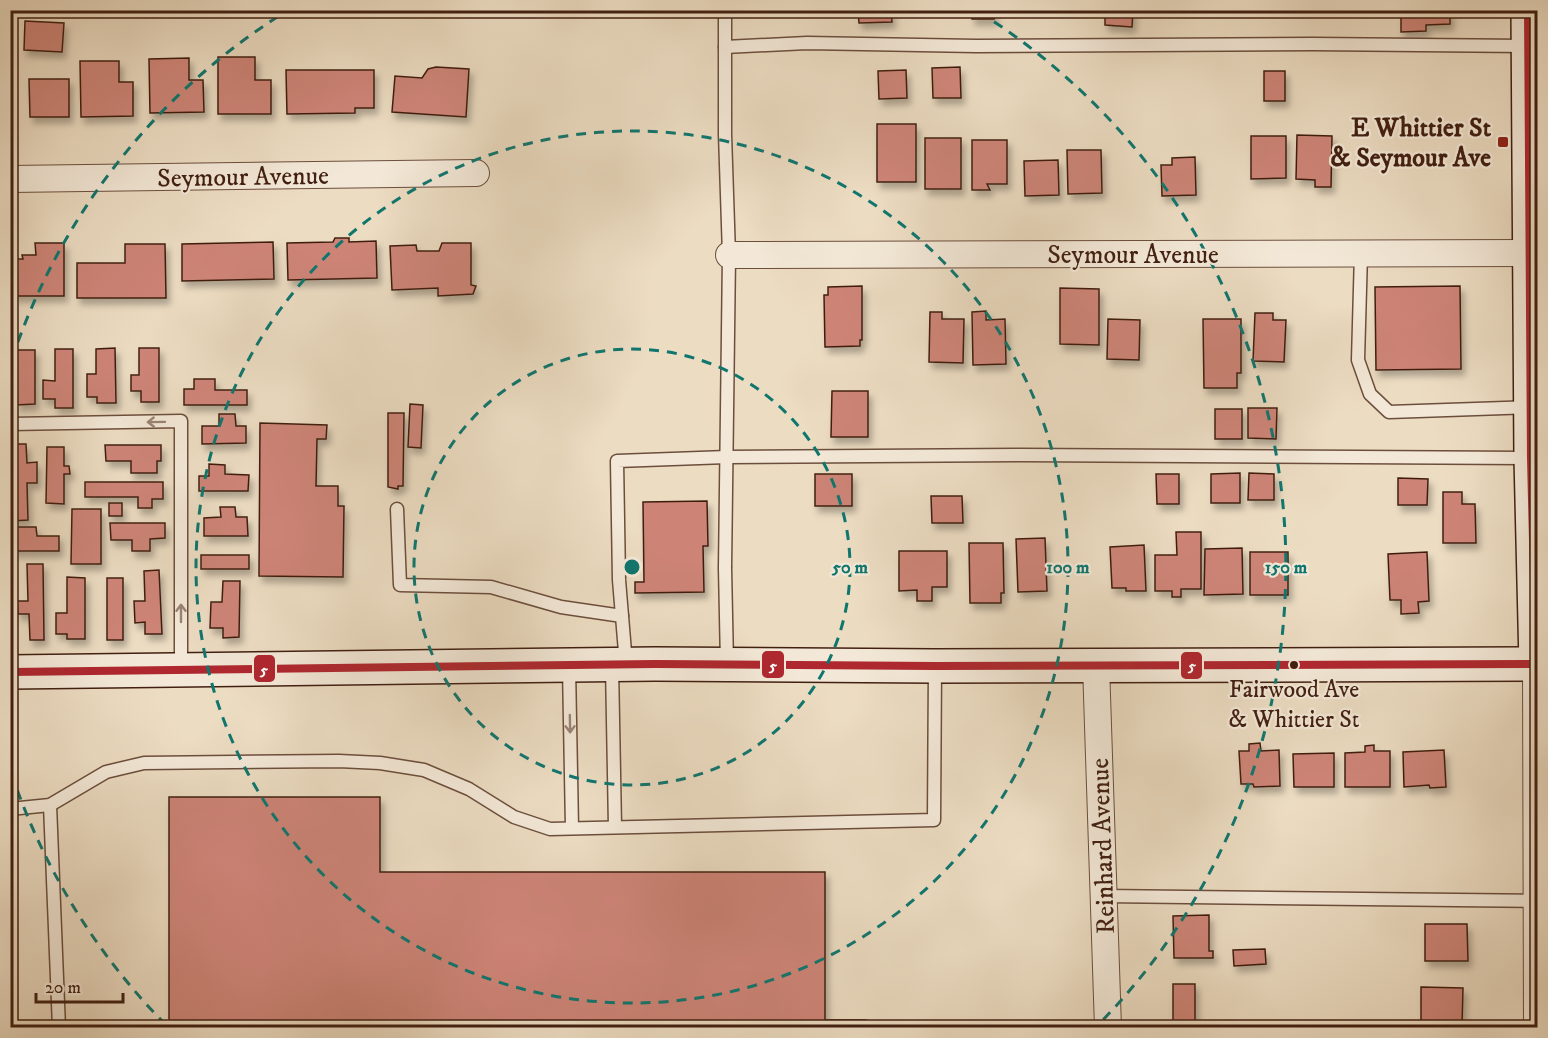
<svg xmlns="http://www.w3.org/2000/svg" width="1548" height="1038" font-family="'IM FELL DW Pica',serif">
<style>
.building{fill:#cd8477;stroke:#411f11;stroke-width:1.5;filter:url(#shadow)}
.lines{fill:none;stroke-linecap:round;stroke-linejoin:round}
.lane-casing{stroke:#6c4e3d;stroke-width:15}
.street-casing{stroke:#6c4e3d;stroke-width:28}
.secondary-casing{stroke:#411f11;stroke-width:36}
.lane{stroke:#f3e8d7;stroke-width:12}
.street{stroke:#f3e8d7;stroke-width:26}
.secondary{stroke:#f3e8d7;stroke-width:33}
.bus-1-casing{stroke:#f3e8d7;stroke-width:12}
.bus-1{stroke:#af272f;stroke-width:8}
.oneway{stroke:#9a8474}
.ring{fill:none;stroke:#0f766e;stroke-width:3;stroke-dasharray:10 8}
.poi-dot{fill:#8f2418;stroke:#f3e8d7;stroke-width:2}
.bus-dot{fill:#411f11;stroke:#f3e8d7;stroke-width:2}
.labels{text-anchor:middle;stroke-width:4.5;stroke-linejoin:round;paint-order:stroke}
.bus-label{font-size:24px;fill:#411f11;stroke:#f3e8d7}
.poi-label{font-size:26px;font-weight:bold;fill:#411f11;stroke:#f3e8d7;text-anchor:end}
.street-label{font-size:26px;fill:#411f11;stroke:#f3e8d7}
.centre{fill:#0f766e;stroke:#f3e8d7;stroke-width:3}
.ring-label{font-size:18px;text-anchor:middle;font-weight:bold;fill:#0f766e;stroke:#f3e8d7;stroke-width:4.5;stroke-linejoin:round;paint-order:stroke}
.line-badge{stroke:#f3e8d7;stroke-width:2}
.badge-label{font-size:16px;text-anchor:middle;font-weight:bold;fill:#fff}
</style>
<defs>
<filter id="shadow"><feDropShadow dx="3.5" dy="6" stdDeviation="3" flood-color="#0004"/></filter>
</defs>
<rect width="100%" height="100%" fill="#ecdcc2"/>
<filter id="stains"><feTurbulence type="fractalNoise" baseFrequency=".00333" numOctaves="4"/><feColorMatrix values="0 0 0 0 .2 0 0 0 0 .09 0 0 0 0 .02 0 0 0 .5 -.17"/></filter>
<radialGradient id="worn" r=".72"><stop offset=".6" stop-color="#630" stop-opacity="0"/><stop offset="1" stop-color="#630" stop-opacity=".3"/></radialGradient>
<g class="building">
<polygon points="858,10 891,10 892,22 859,23"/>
<rect x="972" y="10" width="22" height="9"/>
<polygon points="1105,10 1133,10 1132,27 1105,25"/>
<polygon points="1401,10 1450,10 1450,24 1426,25 1426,31 1401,32"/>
<polygon points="25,21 64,23 62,52 24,50"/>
<polygon points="218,57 255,57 255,80 271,80 271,114 218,114"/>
<polygon points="189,58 189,80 203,80 204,112 150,113 149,59"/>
<polygon points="80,61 119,61 119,82 133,82 133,116 81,117"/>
<polygon points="436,67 469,69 466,117 392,112 395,76 422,78 428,69"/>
<polygon points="960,67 961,98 933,98 932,68"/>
<polygon points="286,70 374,70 374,108 355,108 355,113 287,114"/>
<polygon points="906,70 907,98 879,99 878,71"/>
<rect x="1264" y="71" width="21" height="30"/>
<polygon points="29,79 69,79 69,117 30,117"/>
<rect x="877" y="124" width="39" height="58"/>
<polygon points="1297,135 1332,136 1331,187 1315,187 1315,180 1296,179"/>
<polygon points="1251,136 1286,136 1286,178 1251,179"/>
<rect x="925" y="138" width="36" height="51"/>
<polygon points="972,140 1007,140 1007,184 987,184 990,190 972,190"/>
<polygon points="1067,150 1101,150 1102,193 1068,194"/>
<polygon points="1195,157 1196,195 1162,196 1161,165 1172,165 1172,158"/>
<polygon points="1058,160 1059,195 1025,196 1024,161"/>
<polygon points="335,238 349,238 349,242 376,241 377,278 288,280 287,243 333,242"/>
<polygon points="273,242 274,279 182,281 182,244"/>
<polygon points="35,243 64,243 64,296 10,296 10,259 23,259 22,255 36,255"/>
<polygon points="442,243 471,243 471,285 476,286 473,294 438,296 438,288 392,290 390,246 416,245 417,251 439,251"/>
<polygon points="125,244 165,244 166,298 77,298 77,263 125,263"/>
<polygon points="862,286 862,340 860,340 860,346 825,347 824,295 828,295 828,287"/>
<polygon points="1460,286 1461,369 1376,370 1375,287"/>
<polygon points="1060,288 1099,289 1099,345 1060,344"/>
<polygon points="986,311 986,320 1005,319 1006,364 973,365 972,312"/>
<polygon points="930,312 942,312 942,319 964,319 963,363 929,362"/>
<polygon points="1255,313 1273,313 1273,320 1286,320 1284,362 1253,361"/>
<polygon points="1108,319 1140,320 1139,360 1107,359"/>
<polygon points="1203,319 1241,319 1241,373 1237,373 1237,388 1204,388"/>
<polygon points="115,348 116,403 97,403 97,397 87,397 87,374 96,374 96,349"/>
<polygon points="139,348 159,348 159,402 141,402 141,391 131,391 131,375 139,375"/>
<polygon points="55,349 73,349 73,408 55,408 55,399 43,399 43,380 55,381"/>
<polygon points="17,350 35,350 35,404 16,405 17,395 10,395 10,377 17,377"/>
<polygon points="194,379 215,379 215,390 247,390 247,405 184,405 184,389 194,389"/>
<polygon points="832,391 868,391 868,437 831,437"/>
<polygon points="410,404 423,405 421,448 408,447"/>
<polygon points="1248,408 1277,408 1276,439 1248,438"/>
<rect x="1215" y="409" width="27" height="30"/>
<polygon points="388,413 404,413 403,486 398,486 398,489 388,487"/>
<polygon points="219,414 235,414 236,426 246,426 246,443 202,444 202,426 219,426"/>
<polygon points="260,423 327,425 326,439 317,439 316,486 338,486 338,506 344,506 343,577 259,576"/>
<polygon points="10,444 26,444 27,463 37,462 37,483 27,483 28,520 11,521"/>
<polygon points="105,445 161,445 161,461 157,461 157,473 131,473 131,461 106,461"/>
<polygon points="47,447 64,447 64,466 69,466 70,474 64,474 64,504 46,503"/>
<polygon points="209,464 225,465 225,474 249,475 248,491 199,491 199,476 209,476"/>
<polygon points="1240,473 1240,503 1211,503 1211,474"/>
<polygon points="1249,473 1274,474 1274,500 1248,500"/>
<rect x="815" y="474" width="37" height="32"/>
<polygon points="1156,474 1179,474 1179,504 1157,504"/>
<polygon points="1398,478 1428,479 1427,505 1398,505"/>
<polygon points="85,482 163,482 163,499 152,499 152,508 138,508 138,497 85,497"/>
<polygon points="1443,492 1462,492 1462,504 1475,504 1476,543 1443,543"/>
<polygon points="931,496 962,496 963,523 932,523"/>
<polygon points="707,501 708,546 703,546 704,592 635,593 635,582 644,582 643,502"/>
<rect x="109" y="503" width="13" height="13"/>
<polygon points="220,507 235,507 236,517 247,517 248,536 204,536 204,518 221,517"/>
<polygon points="72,509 101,509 101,564 71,564"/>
<polygon points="110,523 165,523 165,538 150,539 150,551 132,551 132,540 111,540"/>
<polygon points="10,527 36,527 37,536 59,536 59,551 10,551"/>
<polygon points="1176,532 1201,532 1201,589 1181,589 1181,597 1172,597 1172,591 1155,591 1155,555 1177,555"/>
<polygon points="1045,538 1047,591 1018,592 1016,539"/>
<polygon points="969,543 1003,543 1004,593 1001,593 1001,603 970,603"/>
<polygon points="1144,545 1146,591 1126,591 1126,588 1112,588 1110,547"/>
<polygon points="1242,548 1243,594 1204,595 1205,549"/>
<polygon points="899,551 947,551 947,587 932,587 932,601 917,601 917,590 899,591"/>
<rect x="1250" y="552" width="38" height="43"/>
<polygon points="1427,552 1429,601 1418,602 1419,613 1401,614 1401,600 1390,600 1388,554"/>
<rect x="201" y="555" width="48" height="14"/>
<polygon points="27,564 43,564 44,640 30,640 29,614 18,614 17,601 28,601"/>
<polygon points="159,570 162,634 145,634 145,622 135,623 134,601 145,601 144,571"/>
<polygon points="67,577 85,578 85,639 67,639 67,634 56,634 56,613 67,613"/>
<rect x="107" y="578" width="16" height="62"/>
<polygon points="223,581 240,581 239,637 223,638 223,628 210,628 211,602 222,602"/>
<polygon points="1260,743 1261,751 1279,750 1280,786 1254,787 1253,784 1241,784 1239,751 1249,751 1249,744"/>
<polygon points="1374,745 1374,751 1390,751 1390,787 1345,787 1345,753 1365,752 1365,746"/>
<polygon points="1444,750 1446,787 1430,788 1429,785 1404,787 1403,752"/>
<polygon points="1334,753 1334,787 1294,787 1293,754"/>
<polygon points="169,797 380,797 380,872 825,872 825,1020 866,1020 866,1028 169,1028"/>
<polygon points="1209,915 1209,951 1213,951 1213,958 1174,958 1173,916"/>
<polygon points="1425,924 1467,924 1468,961 1425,961"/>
<polygon points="1265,949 1266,964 1234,966 1233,950"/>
<rect x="1173" y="984" width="22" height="42"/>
<polygon points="1421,987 1463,988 1462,1025 1421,1023"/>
</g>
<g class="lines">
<g class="lane-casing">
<g id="lane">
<polyline points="725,10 725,134 729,255 725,568 727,664"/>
<polyline points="725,47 807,43 976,46 1313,44 1528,46"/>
<polyline points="1361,253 1358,360 1370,394 1389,412 1531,407"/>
<polyline points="10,424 181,421 181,667"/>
<polyline points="397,509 400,585 491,587 561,607 622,616"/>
<polyline points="626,664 619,580 617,461 727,457 1021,455 1530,458"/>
<polyline points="612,666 615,827"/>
<polyline points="569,667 572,828"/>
<polyline points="50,805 59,1028"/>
<polyline points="10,809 50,805 106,772 144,763 339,761 380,763 424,770 469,789 514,817 550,829 934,820 935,667"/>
<polyline points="1103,896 1538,901"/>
</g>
</g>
<g class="street-casing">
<g id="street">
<polyline points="10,179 476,173"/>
<polyline points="729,255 1538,253"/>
<polyline points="1536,664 1537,1028"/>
<polyline points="1096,665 1108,1028"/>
</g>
</g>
<g class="secondary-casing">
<g id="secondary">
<polyline points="1528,10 1531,458 1536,664"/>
<polyline points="10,672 655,664 935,666 1538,664"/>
</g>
</g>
<use href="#lane" class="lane"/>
<use href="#street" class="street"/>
<use href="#secondary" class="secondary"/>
<g class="bus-1-casing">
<g id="bus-1">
<polyline points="1528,10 1531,458 1536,664"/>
<polyline points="10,672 655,664 935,666 1536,664"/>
</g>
</g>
<use href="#bus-1" class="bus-1"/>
</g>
<defs><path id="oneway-shaft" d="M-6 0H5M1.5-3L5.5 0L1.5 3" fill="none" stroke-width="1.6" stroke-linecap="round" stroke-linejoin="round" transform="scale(1.5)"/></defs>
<g class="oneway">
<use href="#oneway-shaft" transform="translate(156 422) rotate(179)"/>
<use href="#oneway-shaft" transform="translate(181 613) rotate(-90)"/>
<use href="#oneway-shaft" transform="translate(570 724) rotate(89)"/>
</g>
<g class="ring">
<circle cx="632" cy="567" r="218"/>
<circle cx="632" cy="567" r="436"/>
<path d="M166 1025A654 654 0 0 1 12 775M12 359A654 654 0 0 1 285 12M979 12A654 654 0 0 1 1098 1025"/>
</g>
<rect class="poi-dot" x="1497" y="136" width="12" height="12" rx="3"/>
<circle class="bus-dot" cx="1294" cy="665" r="5"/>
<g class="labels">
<g class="bus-label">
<text x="1294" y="697">Fairwood Ave<tspan x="1294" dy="30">&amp; Whittier St</tspan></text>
</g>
<g class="poi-label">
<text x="1491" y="136">E Whittier St<tspan x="1491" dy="30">&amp; Seymour Ave</tspan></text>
</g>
<g class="street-label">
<text transform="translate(243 176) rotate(-1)" y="9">Seymour Avenue</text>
<text x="1133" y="263">Seymour Avenue</text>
<text transform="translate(1102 846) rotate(-92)" y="9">Reinhard Avenue</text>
</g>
</g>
<circle cx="632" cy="567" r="9" class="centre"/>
<g class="ring-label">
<text x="850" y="573">50 m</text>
<text x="1068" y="573">100 m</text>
<text x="1286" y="573">150 m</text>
</g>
<g class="line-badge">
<rect x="761" y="650" width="24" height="29" rx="6" fill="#af272f"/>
<rect x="1180" y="651" width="23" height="29" rx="6" fill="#af272f"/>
<rect x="253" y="654" width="23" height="29" rx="6" fill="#af272f"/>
</g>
<g class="badge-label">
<text x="773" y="671">5</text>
<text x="1192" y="671">5</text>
<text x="264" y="675">5</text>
</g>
<rect width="1548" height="1038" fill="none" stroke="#ecdcc2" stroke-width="36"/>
<rect x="12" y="12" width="1524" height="1014" fill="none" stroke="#411f11" stroke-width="3"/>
<rect x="18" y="18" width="1512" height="1002" fill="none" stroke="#411f11" stroke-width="1.5"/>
<path d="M36 993v9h87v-9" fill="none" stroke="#411f11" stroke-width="3"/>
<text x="45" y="993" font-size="18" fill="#411f11" stroke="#f3e8d7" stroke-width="4.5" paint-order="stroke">20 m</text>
<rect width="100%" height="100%" filter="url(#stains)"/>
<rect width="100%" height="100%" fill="url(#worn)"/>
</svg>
